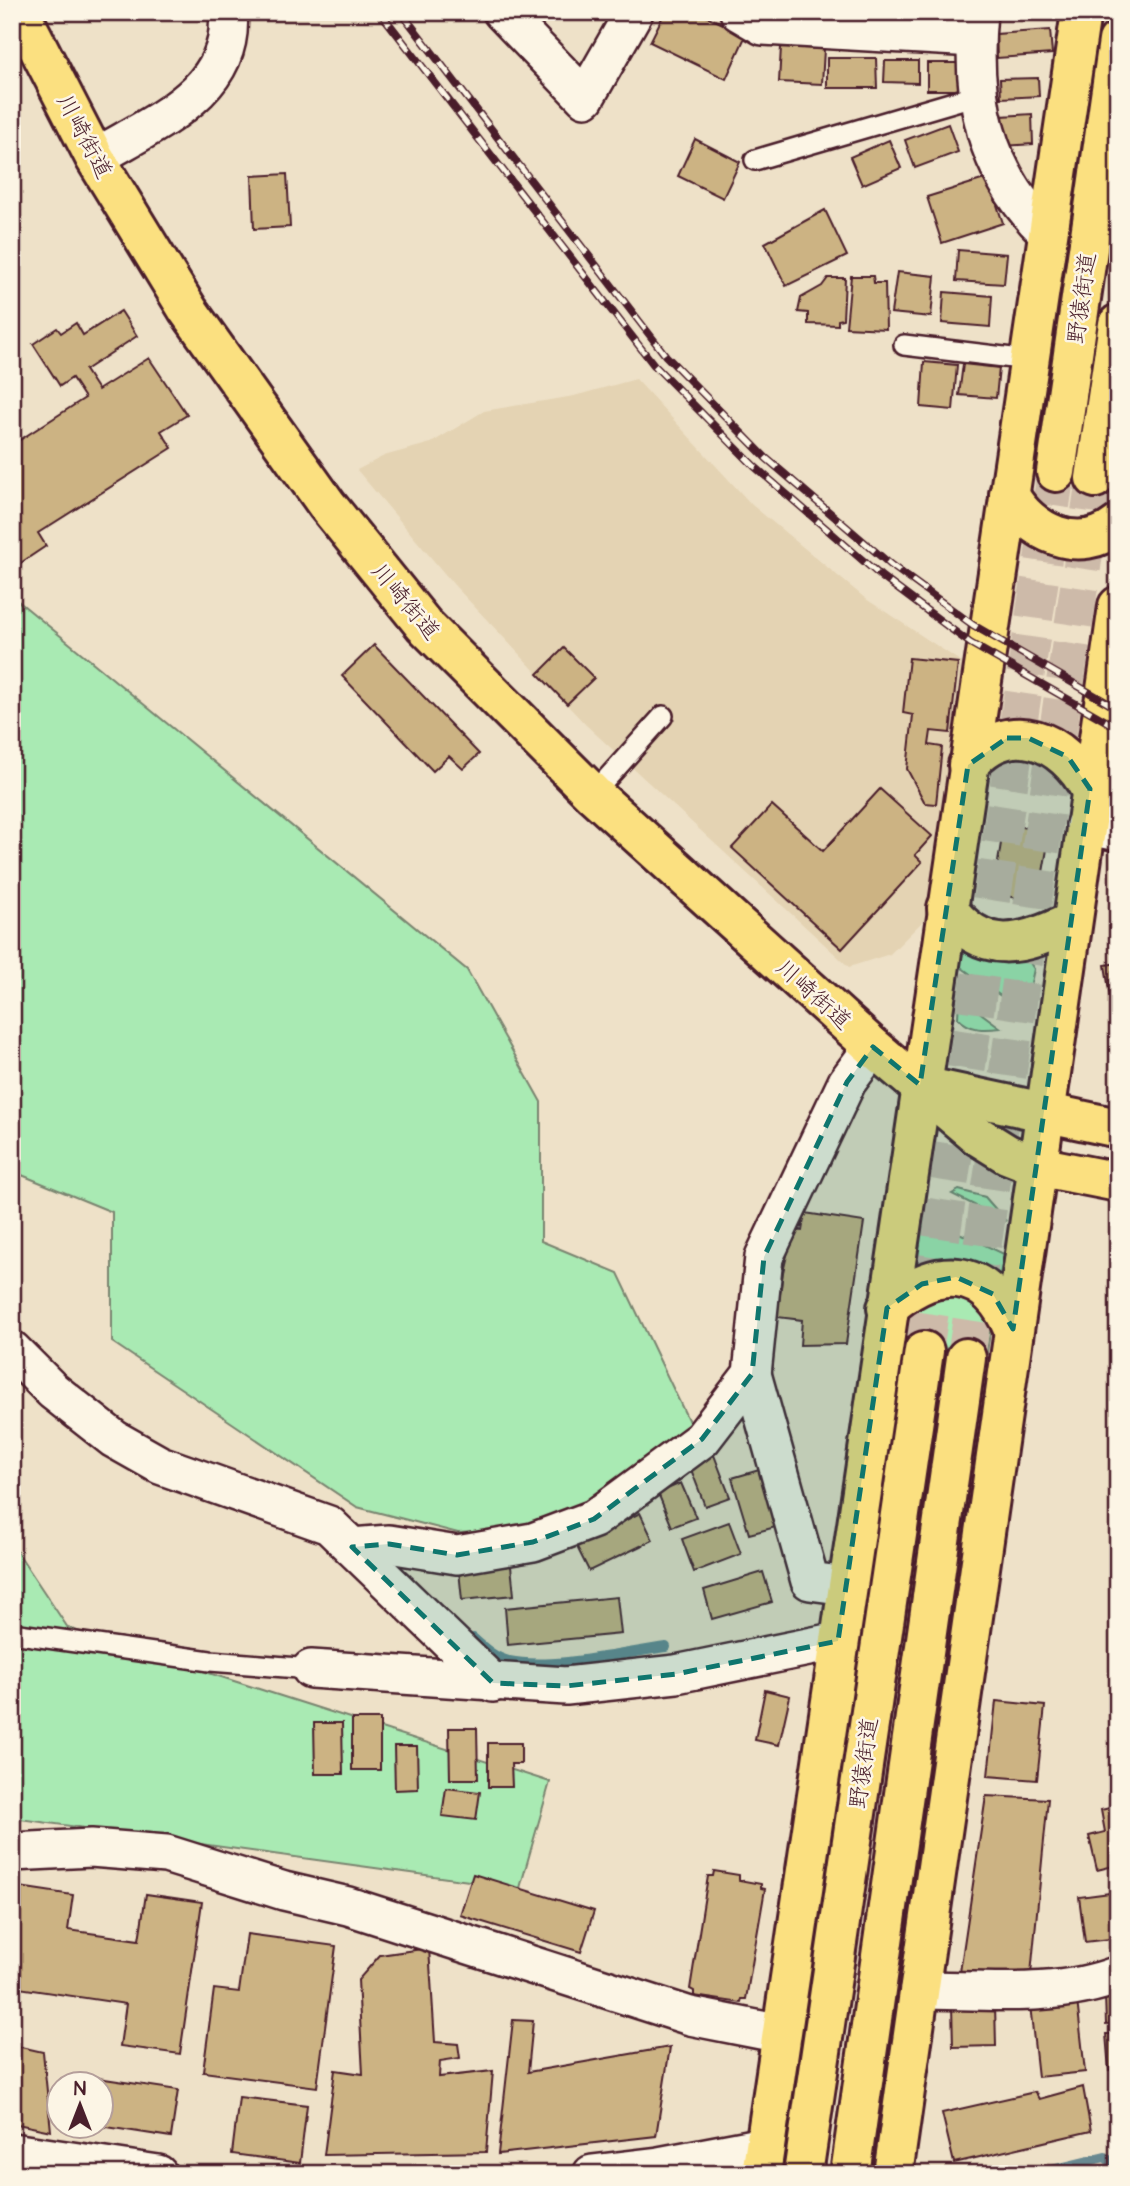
<svg xmlns="http://www.w3.org/2000/svg" width="1130" height="2186" font-family="'Architects Daughter','Klee One',sans-serif">
<style>
.built{fill:#e4d3b3}
.green{fill:#a9eab3;stroke:#7a846f;stroke-width:2}
.lines{fill:none;stroke-linecap:round;stroke-linejoin:round}
.stream{stroke:#698991;stroke-width:10}
.building{fill:#ccb383;stroke:#4a1f2b;stroke-width:2}
.primary-tunnel{stroke:#cdbaa9;stroke-width:38;stroke-dasharray:38 19;stroke-linecap:butt}
.lane-casing{stroke:#4a1f2b;stroke-width:24}
.street-casing{stroke:#4a1f2b;stroke-width:42}
.primary-casing{stroke:#4a1f2b;stroke-width:44}
.lane{stroke:#fcf5e5;stroke-width:19}
.street{stroke:#fcf5e5;stroke-width:37}
.primary{stroke:#fbe080;stroke-width:38}
.rail-casing{stroke:#4a1f2b;stroke-width:8}
.rail{stroke:#fcf5e5;stroke-width:5;stroke-dasharray:16;stroke-linecap:butt}
.marked{fill:#0f766e;fill-opacity:0.2;stroke:#0f766e;stroke-width:5;stroke-dasharray:14 9;stroke-linejoin:round}
.labels{text-anchor:middle;stroke-width:5;stroke-linejoin:round;paint-order:stroke}
.street-label{font-size:23px;fill:#4a1f2b;stroke:#fcf5e5}
</style>
<rect width="100%" height="100%" fill="#eee1c8"/>
<filter id="ink" filterUnits="userSpaceOnUse"><feTurbulence type="fractalNoise" baseFrequency=".0143" numOctaves="2"/><feDisplacementMap in="SourceGraphic" scale="14" xChannelSelector="R" yChannelSelector="G"/><feConvolveMatrix kernelMatrix="1 2 1 2 8 2 1 2 1" color-interpolation-filters="sRGB"/></filter>
<g filter="url(#ink)">
<polygon class="built" points="636,379 752,505 866,599 963,663 927,917 890,954 849,967 586,725 455,586 357,470 384,456 431,443 484,411 574,396"/>
<g class="green">
<polygon points="12,596 467,970 541,1102 541,1241 618,1273 693,1430 623,1487 543,1528 458,1533 357,1507 112,1342 112,1212 12,1171"/>
<polygon points="965,950 990,958 1028,960 1034,969 1025,1010 1020,1010 958,965"/>
<path d="M959,997l42,31c-16,2 -31,3 -43,-10z"/>
<polygon points="959,1190 985,1197 1006,1221 952,1194"/>
<path d="M921,1215l83,39 -4,20 -5,4c-33,-16 -43,-22 -79,-13l-5,-3z"/>
<path d="M951,1294l25,10 15,22 -5,32 -84,-13c8,-35 14,-42 49,-51z"/>
<polygon points="12,1544 68,1628 550,1782 520,1888 12,1818"/>
</g>
<g class="lines">
<g class="stream">
<path d="M473,1638c11,10 21,19 36,23 41,9 114,-8 157,-14"/>
<polyline points="1035,2174 1105,2157 1118,2168"/>
</g>
</g>
<g class="building">
<polygon points="665,12 698,12 746,35 726,79 650,42"/>
<polygon points="1050,30 1052,54 997,58 996,34"/>
<polygon points="781,47 824,49 822,84 779,82"/>
<polygon points="827,58 876,58 877,88 827,88"/>
<polygon points="885,61 918,61 918,83 884,82"/>
<rect x="927" y="63" width="33" height="27"/>
<polygon points="1038,78 1039,96 1001,98 1000,79"/>
<polygon points="1032,114 1033,144 1003,146 1001,116"/>
<polygon points="948,124 958,152 915,168 905,140"/>
<polygon points="695,139 740,162 723,198 678,176"/>
<polygon points="889,140 901,168 862,185 850,157"/>
<polygon points="287,174 290,227 254,229 252,176"/>
<polygon points="988,178 1003,223 942,243 927,197"/>
<polygon points="825,210 847,256 786,286 765,243"/>
<polygon points="958,250 1007,254 1004,284 956,281"/>
<polygon points="897,272 935,276 931,317 891,313"/>
<polygon points="851,276 873,276 874,283 885,283 886,329 846,327"/>
<polygon points="828,278 845,278 843,319 838,320 838,325 808,324 808,313 798,312 801,298 822,286"/>
<polygon points="944,292 992,296 990,327 942,323"/>
<polygon points="121,311 137,336 85,370 98,390 149,358 187,415 161,431 172,448 38,533 46,546 19,564 12,553 12,445 85,398 72,378 60,386 33,344 57,328 61,333 76,323 83,335"/>
<polygon points="924,362 957,365 953,410 921,407"/>
<polygon points="963,364 999,368 996,398 959,395"/>
<polygon points="374,645 479,754 463,769 449,756 433,771 342,676"/>
<polygon points="564,648 594,678 567,704 538,674"/>
<polygon points="909,658 958,663 950,733 931,731 929,745 942,747 936,804 925,803 907,769 913,715 903,713"/>
<polygon points="880,789 932,836 915,855 922,862 842,949 732,848 772,805 823,851"/>
<polygon points="1004,824 1050,832 1038,901 993,894"/>
<polygon points="1118,963 1118,1027 1115,1027 1105,965"/>
<polygon points="805,1213 864,1222 846,1344 800,1345 802,1320 777,1317 783,1272 793,1230 802,1231"/>
<polygon points="714,1455 730,1497 705,1506 689,1464"/>
<polygon points="766,1468 783,1525 749,1534 732,1478"/>
<polygon points="681,1483 696,1518 672,1527 658,1493"/>
<polygon points="640,1513 653,1540 589,1571 576,1545"/>
<polygon points="729,1522 741,1554 694,1572 682,1539"/>
<polygon points="511,1566 514,1595 462,1600 459,1571"/>
<polygon points="763,1572 772,1602 712,1619 704,1590"/>
<polygon points="617,1597 621,1634 508,1645 505,1608"/>
<polygon points="765,1690 790,1696 779,1745 755,1740"/>
<polygon points="996,1701 1045,1706 1037,1780 988,1776"/>
<rect x="352" y="1719" width="28" height="51"/>
<polygon points="314,1723 342,1723 343,1774 315,1774"/>
<polygon points="449,1728 477,1728 478,1779 450,1779"/>
<polygon points="488,1743 521,1743 521,1764 511,1764 512,1787 488,1787"/>
<polygon points="394,1746 417,1746 418,1789 395,1790"/>
<polygon points="446,1788 480,1792 476,1820 442,1816"/>
<polygon points="986,1796 1048,1799 1031,1974 960,1972"/>
<polygon points="1118,1806 1118,1865 1097,1870 1089,1836 1105,1832 1101,1810"/>
<polygon points="714,1871 739,1875 739,1880 761,1884 761,1888 765,1889 746,1999 742,1999 741,2003 694,1996 694,1991 690,1989 708,1876 713,1876"/>
<polygon points="473,1874 594,1911 581,1952 460,1915"/>
<polygon points="13,1886 73,1895 68,1930 139,1940 146,1894 202,1902 180,2054 120,2046 126,2004 12,1987"/>
<polygon points="1118,1892 1118,1938 1085,1942 1079,1897"/>
<polygon points="247,1934 336,1946 317,2087 203,2072 214,1989 239,1992"/>
<polygon points="429,1948 435,2042 458,2044 460,2058 440,2061 439,2077 493,2071 486,2152 324,2155 335,2070 363,2074 358,1980 380,1955"/>
<polygon points="1118,1994 1118,2023 1106,2024 1105,1995"/>
<polygon points="1077,2000 1085,2072 1038,2077 1030,2005"/>
<polygon points="995,2004 996,2046 953,2047 952,2005"/>
<polygon points="513,2020 533,2021 528,2072 670,2047 656,2136 498,2154"/>
<polygon points="1106,2034 1118,2034 1118,2070 1109,2070"/>
<polygon points="12,2045 43,2052 51,2131 12,2123"/>
<polygon points="98,2078 178,2090 171,2137 100,2126 102,2084 97,2084"/>
<polygon points="1083,2087 1091,2131 954,2163 942,2113 1035,2092 1039,2099"/>
<polygon points="239,2097 307,2105 300,2163 232,2154"/>
</g>
<g class="lines">
<g class="primary-tunnel">
<polyline points="924,1351 1056,472"/>
<polyline points="966,1358 1095,478"/>
</g>
<g class="lane-casing">
<g id="lane">
<polyline points="755,160 977,95"/>
<polyline points="904,345 1029,360"/>
<polyline points="593,794 663,716"/>
<polyline points="12,1633 210,1661 311,1669"/>
</g>
</g>
<g class="street-casing">
<g id="street">
<polyline points="502,12 585,98 634,12"/>
<polyline points="739,12 763,26 975,38"/>
<path d="M978,12c-8,85 6,160 70,221"/>
<path d="M95,158c57,-35 141,-66 133,-146"/>
<polyline points="1085,825 1118,832"/>
<polyline points="12,1350 53,1391 114,1439 160,1465 329,1525 493,1683"/>
<polyline points="752,1374 810,1581 847,1586"/>
<polyline points="352,1547 389,1544 457,1555 533,1542 594,1519 702,1439 752,1374 764,1257 847,1082 873,1047"/>
<polyline points="311,1669 566,1686 676,1674 838,1641"/>
<polyline points="12,1852 91,1848 166,1854 284,1891 348,1906 690,2016 781,2034"/>
<path d="M919,1990c65,0 137,9 199,-15"/>
<polyline points="12,2152 158,2174"/>
<polyline points="592,2174 659,2166 765,2146"/>
</g>
</g>
<g class="primary-casing">
<g id="primary">
<polyline points="20,12 95,158 188,310 327,505 424,625 593,794 873,1047 978,1136 1007,1154 1037,1166 1118,1182"/>
<polyline points="1056,472 1118,41"/>
<polyline points="1095,478 1118,324"/>
<path d="M1009,494c21,39 70,62 109,31"/>
<path d="M968,765c41,-50 96,-25 122,24"/>
<path d="M947,908c36,49 76,38 124,14"/>
<polyline points="922,1086 1118,1128"/>
<path d="M887,1308c48,-43 99,-44 126,21"/>
<polyline points="761,2174 1081,12"/>
<polyline points="803,2174 924,1351"/>
<polyline points="850,2174 966,1358"/>
<polyline points="893,2174 1118,606"/>
</g>
</g>
<use href="#lane" class="lane"/>
<use href="#street" class="street"/>
<use href="#primary" class="primary"/>
<g class="rail-casing">
<g id="rail">
<polyline points="380,12 654,365 754,466 882,577 970,643 1118,728"/>
<polyline points="401,12 666,356 766,458 891,565 973,625 1118,709"/>
</g>
</g>
<use href="#rail" class="rail"/>
</g>
</g>
<path class="marked" d="M1007,738h21l40,19 22,32 -77,540 -20,-35 -37,-17 -34,7 -35,24 -49,333 -162,33 -110,12 -73,-3 -141,-136 37,-3 68,11 76,-13 61,-23 108,-80 50,-65 12,-117 83,-175 26,-35 47,38 48,-320z"/>
<g class="labels">
<g class="street-label">
<text transform="translate(85 136) rotate(62)" y="8">川崎街道</text>
<text transform="translate(1081 298) rotate(-82)" y="8">野猿街道</text>
<text transform="translate(406 601) rotate(50)" y="8">川崎街道</text>
<text transform="translate(814 994) rotate(42)" y="8">川崎街道</text>
<text transform="translate(863 1763) rotate(-82)" y="8">野猿街道</text>
</g>
</g>
<rect width="1130" height="2186" fill="none" stroke="#fcf5e5" stroke-width="42"/>
<rect x="21" y="21" width="1088" height="2144" fill="none" stroke="#4a1f2b" stroke-width="2.5" filter="url(#ink)"/>
<g transform="translate(80 2105)"><circle r="33" fill="#fcf5e5" stroke="#b59f9b" stroke-width="2"/>
<path d="M0-5L12 26L0 18L-12 26Z" fill="#4a1f2b"/>
<text y="-10" font-size="19" font-weight="bold" text-anchor="middle" fill="#4a1f2b">N</text>
</g>
</svg>
